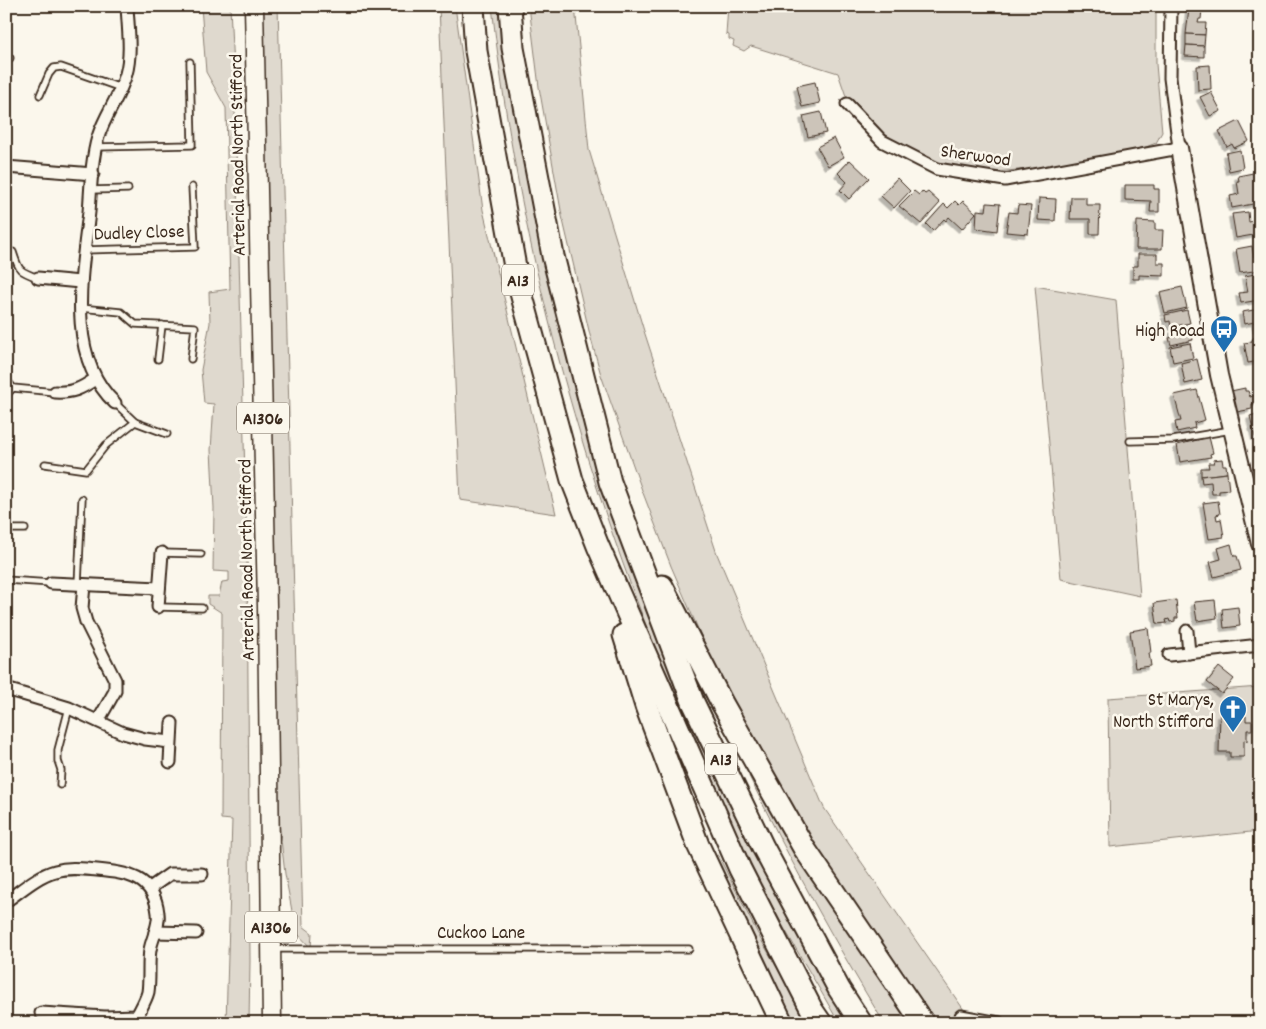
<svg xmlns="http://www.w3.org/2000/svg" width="1266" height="1029" font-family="Dekko,sans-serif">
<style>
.green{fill:#dfd9ce;stroke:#8d8276}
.building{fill:#ccc4b9;stroke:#3b2a1e;filter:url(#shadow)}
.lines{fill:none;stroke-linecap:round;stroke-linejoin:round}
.lane-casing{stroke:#3b2a1e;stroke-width:9}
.street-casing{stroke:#3b2a1e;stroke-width:15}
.secondary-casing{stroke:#3b2a1e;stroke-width:20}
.primary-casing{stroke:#3b2a1e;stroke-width:21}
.highway-casing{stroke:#3b2a1e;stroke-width:25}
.lane{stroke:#fbf7ec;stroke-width:5.5}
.street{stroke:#fbf7ec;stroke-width:11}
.secondary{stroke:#fbf7ec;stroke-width:16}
.primary{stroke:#fbf7ec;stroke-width:18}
.highway{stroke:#fbf7ec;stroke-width:21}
.labels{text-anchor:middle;stroke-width:5;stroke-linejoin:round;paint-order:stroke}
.shield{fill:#fbf7ec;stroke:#75685c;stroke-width:1}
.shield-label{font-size:18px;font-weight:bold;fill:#3b2a1e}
.street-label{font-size:19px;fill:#3b2a1e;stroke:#fbf7ec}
.poi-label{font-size:19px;fill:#3b2a1e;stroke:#fbf7ec;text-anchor:end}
</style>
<defs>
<filter id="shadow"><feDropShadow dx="-3.5" dy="3.5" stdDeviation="0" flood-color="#0004"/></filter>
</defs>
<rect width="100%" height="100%" fill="#fbf7ec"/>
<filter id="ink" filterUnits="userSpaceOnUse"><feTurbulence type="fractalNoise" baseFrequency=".02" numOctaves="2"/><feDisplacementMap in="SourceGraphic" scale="10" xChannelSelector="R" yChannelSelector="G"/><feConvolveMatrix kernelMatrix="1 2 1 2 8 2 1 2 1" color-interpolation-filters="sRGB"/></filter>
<g filter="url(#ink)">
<g class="green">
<polygon points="201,6 230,6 235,112 247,550 250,961 249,1023 226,1023 232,820 221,819 222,613 208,604 208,596 219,596 222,582 229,581 229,572 213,571 214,508 211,450 214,404 204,403 201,370 210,323 209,292 230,289 226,108 206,72"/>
<polygon points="263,6 278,6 303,926 312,933 311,948 296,932 285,874 279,822"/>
<polygon points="439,6 455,6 483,210 556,514 460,500"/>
<path d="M492,6h9l124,537 226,480h-12c-24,-43 -50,-84 -73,-128 -16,-30 -29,-62 -44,-93 -118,-250 -200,-521 -230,-796z"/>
<polygon points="529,6 575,6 589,150 644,331 717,554 824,808 973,1023 935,1023 870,932 819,854 736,709 702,638 671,566 643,493 601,375 590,335 562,216 539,87"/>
<polygon points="728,6 1156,6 1156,64 1162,132 1156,143 1141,149 1029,169 983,173 941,163 902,146 875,127 847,99 838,73 751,46 744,51 733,46 734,41 729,39 729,35 726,34"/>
<polygon points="1035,286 1116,300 1140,596 1061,579"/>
<polygon points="1260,687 1260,831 1110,847 1108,698"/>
<path d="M753,775l160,248h-29c-49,-80 -94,-162 -135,-247z"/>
<polygon points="718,855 760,938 809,1023 792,1023 713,857"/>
</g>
<g class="building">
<polygon points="1189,9 1202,9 1201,19 1199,19 1198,23 1206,23 1205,35 1186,34"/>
<polygon points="1186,34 1205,35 1204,46 1186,45"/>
<polygon points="1186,45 1204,46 1204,57 1185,56"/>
<polygon points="1210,65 1211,89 1198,90 1197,66"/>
<polygon points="815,82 820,103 802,107 797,86"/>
<polygon points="1211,92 1221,111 1210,116 1200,97"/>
<polygon points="821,112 826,133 808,137 803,116"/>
<polygon points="1239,121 1249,141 1234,148 1232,144 1227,147 1219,131"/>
<polygon points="834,138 844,157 828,166 817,147"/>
<polygon points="1240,150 1243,168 1229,171 1226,153"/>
<polygon points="850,160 869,178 849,199 840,190 847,182 838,173"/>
<polygon points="1253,173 1254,178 1260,177 1260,192 1256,193 1258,203 1232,208 1230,196 1239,194 1237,181 1239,181 1238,176"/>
<polygon points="897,178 910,191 894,208 881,196"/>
<polygon points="1125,185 1154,185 1154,189 1159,189 1159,212 1150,212 1151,201 1125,200"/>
<polygon points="914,191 919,195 922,191 925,194 928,192 940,203 921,224 899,206"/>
<polygon points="1071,197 1086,197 1086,205 1100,205 1099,234 1090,234 1090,219 1070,219"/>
<polygon points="1039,198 1056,199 1055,221 1038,220"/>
<polygon points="955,201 959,205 963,201 976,213 962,229 949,217 946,221 944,219 933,231 926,224 944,204 948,208"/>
<polygon points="987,203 1000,204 997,231 976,228 977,210 986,211"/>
<polygon points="1018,205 1031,206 1028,234 1006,232 1009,212 1017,213"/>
<polygon points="1248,212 1249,222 1257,220 1259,234 1236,238 1232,214"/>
<polygon points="1137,221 1155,222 1155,230 1163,230 1162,249 1136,249"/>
<polygon points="1252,246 1254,257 1260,256 1260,270 1240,273 1236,249"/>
<polygon points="1138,254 1157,254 1157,263 1164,263 1164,276 1139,275 1139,279 1133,279 1133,266 1138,266"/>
<polygon points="1260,273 1260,300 1241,303 1239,293 1248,292 1245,276"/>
<polygon points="1182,287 1187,308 1165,313 1160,292"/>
<polygon points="1260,309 1260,330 1257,330 1255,322 1244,324 1242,312"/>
<polygon points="1187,310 1190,323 1171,327 1170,321 1166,322 1165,315"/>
<polygon points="1190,326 1193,340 1171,345 1169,338 1173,337 1172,330"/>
<polygon points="1260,336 1260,361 1248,363 1244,343 1251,342 1254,337"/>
<polygon points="1190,343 1193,358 1173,362 1170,347"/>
<polygon points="1197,359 1202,380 1185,384 1181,363"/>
<polygon points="1260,387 1260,402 1252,404 1252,409 1237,412 1231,391 1245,388 1245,391 1248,391 1250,397 1257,395 1255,388"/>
<polygon points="1197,390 1205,420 1194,423 1195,428 1177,432 1175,422 1181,421 1174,395"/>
<polygon points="1260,413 1260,436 1255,437 1250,416"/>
<polygon points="1209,437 1213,453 1210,454 1211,457 1180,462 1177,445"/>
<polygon points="1222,459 1223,465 1226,465 1227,473 1201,476 1201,468 1209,468 1208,463 1214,463 1213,460"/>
<polygon points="1227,473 1229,490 1219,491 1219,494 1212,494 1211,482 1202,483 1201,476"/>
<polygon points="1218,501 1220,514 1216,515 1217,520 1221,519 1224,537 1209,539 1203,503"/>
<polygon points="1231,544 1234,556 1237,556 1241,570 1214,577 1210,562 1221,559 1218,548"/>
<polygon points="1176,600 1178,618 1175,618 1175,621 1170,622 1169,619 1166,620 1167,623 1157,624 1154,603"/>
<polygon points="1215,600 1217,618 1197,621 1194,602"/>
<polygon points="1238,607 1240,626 1224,628 1222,609"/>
<polygon points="1148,628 1151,653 1149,653 1151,666 1135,668 1130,631"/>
<polygon points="1219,667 1234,679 1222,694 1207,682"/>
<polygon points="1233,706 1244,706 1243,716 1246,716 1246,721 1252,721 1252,730 1247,730 1247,741 1244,740 1244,757 1230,757 1230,752 1219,752 1220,714 1232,715"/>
</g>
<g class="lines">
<g class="lane-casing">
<g id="lane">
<polyline points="6,58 10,58"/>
<polyline points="40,95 49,74 54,68 61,67 121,88"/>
<polyline points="96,147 192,145 190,62"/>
<polyline points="91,190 128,189"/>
<polyline points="84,250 195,247 192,187"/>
<path d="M6,251l7,1c6,19 6,19 25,26"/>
<polyline points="81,308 121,312 135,324 195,327 191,359"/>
<polyline points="158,359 162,325"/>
<polyline points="6,379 13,388 55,392"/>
<polyline points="6,395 13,388"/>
<polyline points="115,403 135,422 167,434"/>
<polyline points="1130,441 1173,440 1231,430"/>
<polyline points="45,464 86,470 106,445 135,422"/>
<polyline points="6,531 12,529 25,529"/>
<polyline points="162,553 201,554"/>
<polyline points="6,580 51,583"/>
<polyline points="78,585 82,499"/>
<polyline points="158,607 202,608"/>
<polyline points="60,785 61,770 58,761 58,750 69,708"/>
<polyline points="274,949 689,949"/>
</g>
</g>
<g class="street-casing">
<g id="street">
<polyline points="847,104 882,141 937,169 1005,180 1179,148 1170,78 1171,6"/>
<polyline points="6,167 93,174"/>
<polyline points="38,278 80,282"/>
<path d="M55,392c17,1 26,-3 40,-13"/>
<path d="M115,403c-50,-47 -33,-130 -26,-191 2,-25 2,-51 9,-75 7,-22 22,-41 28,-63 6,-21 2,-46 1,-68"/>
<polyline points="51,583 159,588"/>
<polyline points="84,585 82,608 86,622 115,680 115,691 98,721"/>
<polyline points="158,607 162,553"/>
<polyline points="1187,631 1189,653"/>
<polyline points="1169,655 1260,645"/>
<polyline points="6,689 69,708 123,733 145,739 170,742"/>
<polyline points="170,762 172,723"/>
<polyline points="150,888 170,874 202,874"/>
<path d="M6,901c16,-11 31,-25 49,-30 14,-4 28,-2 42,-1 30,3 57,6 61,43 2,12 -6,25 -8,37 -2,13 0,28 -2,42 -2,8 -7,16 -11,24l-32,1 -64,-4"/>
<polyline points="155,932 196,933"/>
<polyline points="961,1016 999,1023"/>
</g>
</g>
<g class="secondary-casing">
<polyline id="secondary" points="1179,148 1219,375 1260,544"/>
</g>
<g class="primary-casing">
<polyline id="primary" points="254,6 267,606 272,1023"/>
</g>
<g class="highway-casing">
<g id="highway">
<polyline points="473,6 476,51 517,278 572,480 598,546 740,869 812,1010 821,1023"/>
<polyline points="510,6 513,48 553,256 610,482 693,702 763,847 839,989 861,1023"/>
<polyline points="662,586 722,703 804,848 923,1023"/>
<polyline points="624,635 646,706 698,845 782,1023"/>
</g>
</g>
<use href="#lane" class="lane"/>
<use href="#street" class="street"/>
<use href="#secondary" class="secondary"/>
<use href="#primary" class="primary"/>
<use href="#highway" class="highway"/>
</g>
</g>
<defs>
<g id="bus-pin" transform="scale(1.4375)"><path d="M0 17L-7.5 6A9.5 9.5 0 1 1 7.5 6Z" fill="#1f6fb2" stroke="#fbf7ec"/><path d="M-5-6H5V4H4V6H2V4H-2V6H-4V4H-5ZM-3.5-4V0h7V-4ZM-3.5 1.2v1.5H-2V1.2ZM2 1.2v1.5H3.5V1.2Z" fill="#fff"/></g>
<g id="church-pin" transform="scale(1.4375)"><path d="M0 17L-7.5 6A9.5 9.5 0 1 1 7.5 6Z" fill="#1f6fb2" stroke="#fbf7ec"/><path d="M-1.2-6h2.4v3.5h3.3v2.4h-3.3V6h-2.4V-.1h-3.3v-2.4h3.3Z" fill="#fff"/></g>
</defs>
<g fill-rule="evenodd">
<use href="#bus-pin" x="1224" y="329"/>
<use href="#church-pin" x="1233" y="709"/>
</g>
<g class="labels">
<g class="shield">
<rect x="502" y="264.5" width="32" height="31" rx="4"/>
<rect x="237" y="402.5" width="52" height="31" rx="4"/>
<rect x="705" y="743.5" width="32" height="31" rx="4"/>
<rect x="245" y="911.5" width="52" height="31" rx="4"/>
</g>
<g class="shield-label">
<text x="518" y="286">A13</text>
<text x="263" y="424">A1306</text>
<text x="721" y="765">A13</text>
<text x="271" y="933">A1306</text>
</g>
<g class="street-label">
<text transform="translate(976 154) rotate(8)" y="7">Sherwood</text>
<text transform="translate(236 155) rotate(-91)" y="7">Arterial Road North Stifford</text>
<text transform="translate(139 231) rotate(-2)" y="7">Dudley Close</text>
<text transform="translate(245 560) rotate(-91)" y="7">Arterial Road North Stifford</text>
<text x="481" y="938">Cuckoo Lane</text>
</g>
<g class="poi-label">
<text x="1205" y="336">High Road</text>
<text x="1214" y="705">St Marys,<tspan x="1214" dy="22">North Stifford</tspan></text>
</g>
</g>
<rect width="1266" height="1029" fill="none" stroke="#fbf7ec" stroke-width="25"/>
<rect x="12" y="12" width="1241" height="1004" fill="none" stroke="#3b2a1e" stroke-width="2" filter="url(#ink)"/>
</svg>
